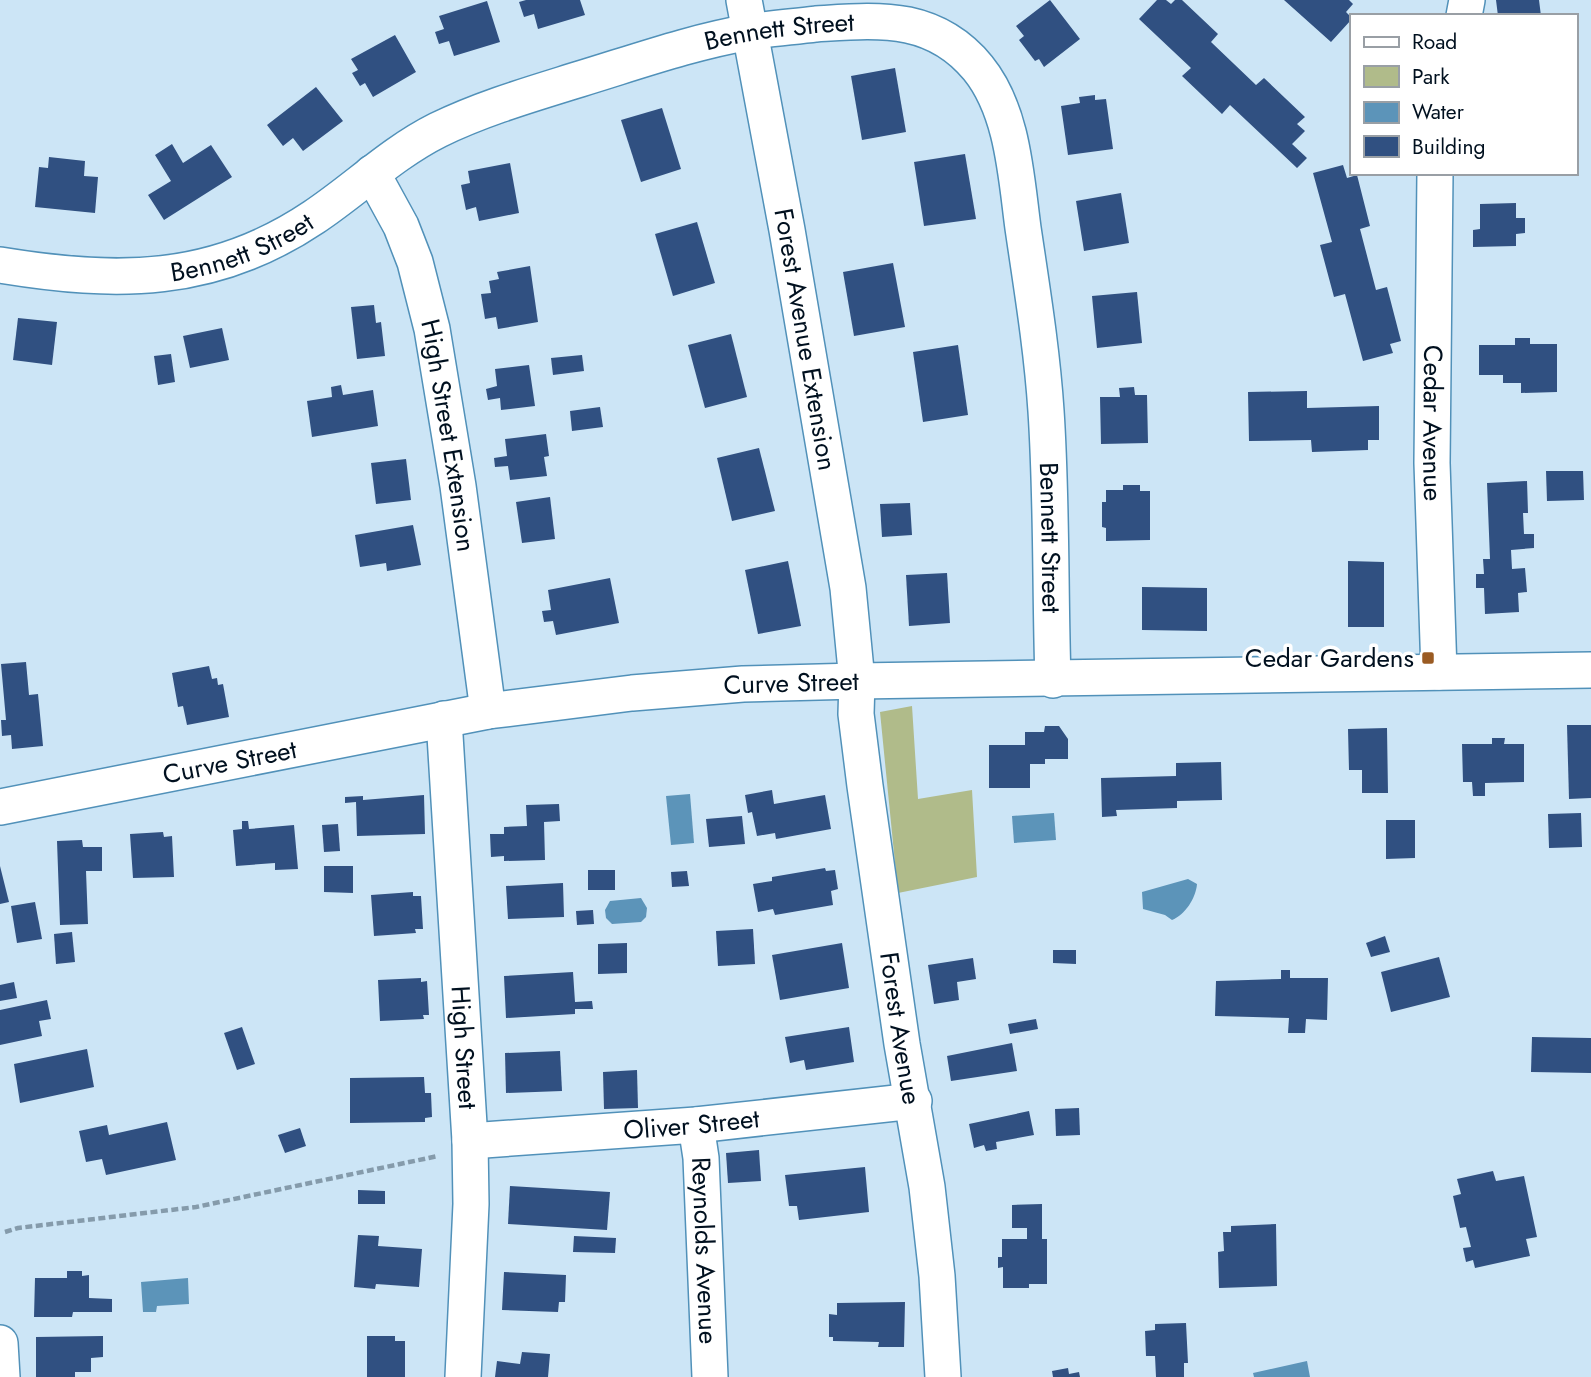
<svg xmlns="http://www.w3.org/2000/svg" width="1591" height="1377" font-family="Jost,sans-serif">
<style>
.green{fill:#b0bb8a}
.water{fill:#5c94b9}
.building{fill:#305081}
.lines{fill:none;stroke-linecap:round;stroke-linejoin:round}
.minor-casing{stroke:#5191b9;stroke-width:38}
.path{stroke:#859bab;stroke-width:4.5;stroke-dasharray:7 3.5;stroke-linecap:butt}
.minor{stroke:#fff;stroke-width:35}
.poi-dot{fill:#9a5b23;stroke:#fff;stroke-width:2.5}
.labels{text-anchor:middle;stroke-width:7;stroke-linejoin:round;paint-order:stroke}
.street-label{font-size:26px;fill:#00101f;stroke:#fff}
.poi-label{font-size:26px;fill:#00101f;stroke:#fff;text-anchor:end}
</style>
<rect width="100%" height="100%" fill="#cce5f6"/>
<polygon class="green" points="912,706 918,799 972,790 977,877 898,893 880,712"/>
<g class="water">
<polygon points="690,794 694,843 671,845 666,796"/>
<polygon points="1054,813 1056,840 1014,843 1012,816"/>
<path d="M1188,879l9,5c-1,14 -12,31 -25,36l-7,-5 -22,-6 -1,-17z"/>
<polygon points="641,898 647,908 646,917 641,922 612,924 606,918 605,910 610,901"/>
<polygon points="188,1278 189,1304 157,1306 156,1312 143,1312 141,1282"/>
<polygon points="1307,1361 1310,1377 1254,1377 1253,1373"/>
</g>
<g class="building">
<polygon points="526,0 580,0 585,15 538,29 534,14 524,17 519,2"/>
<polygon points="1050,0 1080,39 1044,67 1039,59 1035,61 1019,40 1024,36 1016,26"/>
<polygon points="1157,0 1166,0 1171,4 1175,0 1182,0 1218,34 1211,42 1256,85 1264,78 1305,117 1297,124 1305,131 1292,144 1307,158 1297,168 1230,105 1222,114 1182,76 1191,68 1139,19"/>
<polygon points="1284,0 1349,0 1353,4 1346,12 1351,17 1351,20 1331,42"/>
<polygon points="1496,0 1539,0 1541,16 1498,16"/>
<polygon points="487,1 500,42 454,56 449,41 439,44 435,32 444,29 439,16"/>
<polygon points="395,35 416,72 373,97 365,83 360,86 352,73 358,70 351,59"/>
<polygon points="895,68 906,132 862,140 851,76"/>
<polygon points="316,87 343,121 303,151 293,138 283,146 267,125"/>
<polygon points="1095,95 1095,100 1106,99 1113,149 1068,155 1061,106 1080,103 1079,97"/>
<polygon points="662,108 681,169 641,182 621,120"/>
<polygon points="172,144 183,163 211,145 232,177 164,220 148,195 171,181 155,155"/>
<polygon points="965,154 976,219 924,226 914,162"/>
<polygon points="49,157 85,161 84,176 98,177 95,213 35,207 39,167 48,168"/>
<polygon points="510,163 519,213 479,221 476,207 466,210 461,185 470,183 468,171"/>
<polygon points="1343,165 1347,178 1357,175 1370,226 1360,229 1376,290 1387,287 1401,341 1390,344 1393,353 1363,361 1345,294 1334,297 1320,245 1332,242 1313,173"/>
<polygon points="1121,193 1129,243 1084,251 1076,201"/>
<polygon points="1516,203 1516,218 1525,218 1525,233 1516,234 1516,246 1473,247 1473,230 1480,229 1480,204"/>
<polygon points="697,222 715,283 673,296 655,234"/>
<polygon points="893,263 905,327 854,336 843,272"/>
<polygon points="530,266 538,322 498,329 496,317 485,319 481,294 491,293 489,281 499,279 497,272"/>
<polygon points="1137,292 1142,343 1097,348 1092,296"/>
<polygon points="374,305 376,323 381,322 385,356 357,359 351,307"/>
<polygon points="18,318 57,322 52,365 13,360"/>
<polygon points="222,328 229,360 190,368 183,336"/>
<polygon points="731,334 747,397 705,408 688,345"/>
<polygon points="1515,338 1530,338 1530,344 1557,344 1557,392 1521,393 1521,383 1503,383 1503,375 1479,375 1479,345 1515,345"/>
<polygon points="958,345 968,415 923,422 913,352"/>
<polygon points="171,354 175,382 158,385 154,356"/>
<polygon points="582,355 584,371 553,375 551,358"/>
<polygon points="529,365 535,406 501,410 500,398 488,400 486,389 497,386 495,369"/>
<polygon points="341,385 343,395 373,390 378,426 312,437 307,401 332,397 331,387"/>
<polygon points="1134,387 1135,395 1147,395 1148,443 1101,444 1100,397 1120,397 1119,388"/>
<polygon points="1307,391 1307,408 1379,406 1379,440 1368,440 1368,450 1312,452 1311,440 1249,441 1248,392"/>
<polygon points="600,407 603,427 572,431 570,411"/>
<polygon points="546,434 549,456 544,457 547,476 510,480 508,466 495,467 494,458 507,456 505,439"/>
<polygon points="759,448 775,511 732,521 717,458"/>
<polygon points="406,459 411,500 376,504 371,463"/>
<polygon points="1546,471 1583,471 1584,500 1547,501"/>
<polygon points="1527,481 1528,513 1523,513 1524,534 1534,534 1534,548 1511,550 1512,569 1525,568 1527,592 1518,593 1519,612 1485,614 1484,588 1476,588 1476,574 1484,574 1483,559 1490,559 1487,483"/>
<polygon points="1123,485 1140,485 1140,491 1150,491 1150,540 1106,541 1106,528 1102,527 1102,502 1106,502 1106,490 1123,490"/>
<polygon points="550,497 555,539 522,543 516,502"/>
<polygon points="910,503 912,535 882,537 880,504"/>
<polygon points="413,525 421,565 387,571 386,563 360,567 355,535"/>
<polygon points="788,561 801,626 758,634 745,570"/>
<polygon points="1348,561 1384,562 1384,627 1348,627"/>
<polygon points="947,573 950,623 909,626 906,575"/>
<polygon points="610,578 619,623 556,635 553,621 544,622 542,611 551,610 548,590"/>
<polygon points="1142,587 1207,588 1207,631 1142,630"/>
<polygon points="26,662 29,695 38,694 43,746 12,749 11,735 2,736 1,720 6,720 1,664"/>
<polygon points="209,666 212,679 217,678 218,685 223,684 229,717 187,725 183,706 178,707 172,673"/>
<polygon points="1567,725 1591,725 1591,798 1569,799"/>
<polygon points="1045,726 1059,726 1068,739 1068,759 1045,759 1045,764 1030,764 1030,788 989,788 989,745 1025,745 1025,732 1044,732"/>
<polygon points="1387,728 1388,793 1362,793 1362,770 1349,770 1348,729"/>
<polygon points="1492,738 1505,738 1504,744 1524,744 1524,782 1485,783 1485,796 1473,796 1472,782 1463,782 1462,744 1492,744"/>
<polygon points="1221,762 1222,800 1177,801 1177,808 1116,810 1117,816 1102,817 1101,778 1176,776 1176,763"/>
<polygon points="772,790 774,804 825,795 831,829 776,839 775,833 757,836 752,812 748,813 745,795"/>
<polygon points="424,795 425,834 357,836 356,802 345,803 345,797 363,796 363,800"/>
<polygon points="559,804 560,821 544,822 545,860 504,861 504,856 491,857 490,834 504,834 504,827 527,826 526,805"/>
<polygon points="1581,813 1582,847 1549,848 1548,814"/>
<polygon points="742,816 745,844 709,847 706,819"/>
<polygon points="1386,820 1415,820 1415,858 1386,859"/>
<polygon points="242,821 248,821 249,829 294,825 298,869 275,870 275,863 236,866 233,830 242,829"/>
<polygon points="338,824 340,851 324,852 322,825"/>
<polygon points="163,832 164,837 172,836 174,877 133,878 130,834"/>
<polygon points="82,840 83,847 102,847 102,871 86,871 88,924 60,925 57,841"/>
<polygon points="0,866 9,902 0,904"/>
<polygon points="324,866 353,866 353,893 324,892"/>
<polygon points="825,868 826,871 835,870 838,889 831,891 833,905 775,915 773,909 758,912 753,884 772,881 772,877"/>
<rect x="588" y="870" width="27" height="20"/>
<polygon points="687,871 689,886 672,887 671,872"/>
<polygon points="563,883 564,917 508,919 506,886"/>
<polygon points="413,892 413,896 421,896 423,929 415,929 416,933 374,936 371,895"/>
<polygon points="35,902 42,939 17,943 11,906"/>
<polygon points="593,910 594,924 577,925 576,911"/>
<polygon points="753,929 755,964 718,966 716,931"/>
<polygon points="72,932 75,962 56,964 54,934"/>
<polygon points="1385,936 1390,952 1371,957 1366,943"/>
<polygon points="627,943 627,973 598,974 598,944"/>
<polygon points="842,943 849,988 780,1000 772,955"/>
<polygon points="1053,950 1076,950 1076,964 1053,963"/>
<polygon points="1439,957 1450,997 1391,1012 1381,972"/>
<polygon points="973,958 976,979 957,982 959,1000 934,1004 928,965"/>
<polygon points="1281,970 1290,970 1290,978 1328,978 1327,1020 1306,1019 1305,1033 1288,1033 1289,1018 1215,1016 1216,981 1281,979"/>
<polygon points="573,972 575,1002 592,1001 593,1009 575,1009 575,1014 506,1018 504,976"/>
<polygon points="421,978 421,982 427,981 429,1015 423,1015 424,1019 380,1021 378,980"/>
<polygon points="14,982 17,998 0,1001 0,985"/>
<polygon points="47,1000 51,1019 39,1021 42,1036 0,1045 0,1010"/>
<polygon points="1036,1019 1038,1029 1010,1034 1008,1024"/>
<polygon points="242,1027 255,1064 237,1070 224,1033"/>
<polygon points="849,1027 854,1062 806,1070 804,1060 790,1063 785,1037"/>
<polygon points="1532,1037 1591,1038 1591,1073 1531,1072"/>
<polygon points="1012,1043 1017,1071 951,1081 947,1056"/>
<polygon points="87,1049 94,1087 20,1103 14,1064"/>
<polygon points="560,1051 562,1091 506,1093 505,1053"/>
<polygon points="637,1070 638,1108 604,1109 603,1072"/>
<polygon points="424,1077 425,1093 431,1093 432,1117 425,1118 425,1122 350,1123 350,1078"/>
<polygon points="1079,1108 1080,1135 1056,1136 1055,1109"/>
<polygon points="1029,1111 1034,1135 996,1142 997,1149 986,1151 984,1145 974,1148 969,1124"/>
<polygon points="167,1122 176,1160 106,1175 102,1159 86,1162 79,1131 107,1125 109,1135"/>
<polygon points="300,1128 306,1146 285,1153 278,1135"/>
<polygon points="759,1150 761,1181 728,1183 726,1153"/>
<polygon points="865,1167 869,1212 799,1220 797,1206 789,1206 785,1175"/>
<polygon points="1493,1171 1496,1181 1524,1176 1537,1237 1526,1239 1530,1256 1475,1268 1473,1260 1466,1262 1463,1248 1471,1247 1466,1227 1460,1228 1453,1196 1461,1194 1457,1179"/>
<polygon points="510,1186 610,1192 607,1230 508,1224"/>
<polygon points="358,1190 385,1191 385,1204 358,1204"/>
<polygon points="1042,1204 1042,1239 1047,1239 1047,1284 1029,1284 1029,1288 1003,1288 1003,1267 998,1268 998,1257 1002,1257 1002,1239 1027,1239 1027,1228 1012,1228 1012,1205"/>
<polygon points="1276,1224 1277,1286 1219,1288 1218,1252 1224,1251 1223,1232 1231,1232 1231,1226"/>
<polygon points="358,1235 379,1236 378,1246 422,1249 419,1287 376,1284 375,1289 354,1287"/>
<polygon points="574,1236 616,1238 615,1253 573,1252"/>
<polygon points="67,1271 82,1271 82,1276 89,1275 89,1298 112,1299 112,1312 73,1312 72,1317 34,1317 35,1278 67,1278"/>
<polygon points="504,1272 566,1275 565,1302 559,1302 558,1312 502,1310"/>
<polygon points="905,1302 904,1347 878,1347 879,1342 833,1341 833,1337 829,1337 829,1314 837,1315 837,1303"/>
<polygon points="1186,1323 1188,1363 1184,1363 1184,1377 1156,1377 1155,1356 1146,1356 1145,1331 1155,1330 1155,1324"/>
<polygon points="103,1336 103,1357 91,1358 91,1372 75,1372 75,1377 36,1377 36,1337"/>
<polygon points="367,1336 395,1336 395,1341 405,1341 405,1377 367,1377"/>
<polygon points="522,1352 550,1354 548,1377 495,1377 497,1361 520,1364"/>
<polygon points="1068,1368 1069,1374 1079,1372 1080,1377 1053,1377 1052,1371"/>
</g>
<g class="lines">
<g class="minor-casing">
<g id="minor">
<path id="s1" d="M744,0l43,230 61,358 9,93 -1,33 9,72 37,258 25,143 10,89 6,101"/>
<polyline points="1464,16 1467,0"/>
<path id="s2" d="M372,173l29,53 14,36 17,67 26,157 30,225"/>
<path id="s3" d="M1435,173l-3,290 7,209"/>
<path id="s4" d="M0,265c116,19 213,20 314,-48 42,-28 78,-64 124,-87 45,-22 94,-36 142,-51 56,-17 112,-37 170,-47 21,-4 44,-5 66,-8 31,-2 62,-5 92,1 28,6 52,21 70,43 35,43 38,108 45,160 9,61 19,122 23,183 6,90 4,179 7,269"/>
<path id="s5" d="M444,719l26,422 1,63 -8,173"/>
<path id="s6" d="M0,807l488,-96 144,-18 111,-9 114,-3 734,-11"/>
<path id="s7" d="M696,1125l5,33 9,219"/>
<path id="s8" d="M470,1141l226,-16 218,-24"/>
<polyline points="0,1343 2,1377"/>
</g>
</g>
<polyline class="path" points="5,1232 18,1228 196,1207 438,1156"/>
<use href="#minor" class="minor"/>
</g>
<rect class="poi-dot" x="1421" y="651" width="14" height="14" rx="3.5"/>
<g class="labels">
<g class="street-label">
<text dy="9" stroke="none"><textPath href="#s4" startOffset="835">Bennett Street</textPath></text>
<text dy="9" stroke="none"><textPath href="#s4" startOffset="247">Bennett Street</textPath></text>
<text dy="9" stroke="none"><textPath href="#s1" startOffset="345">Forest Avenue Extension</textPath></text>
<text dy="9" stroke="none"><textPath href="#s3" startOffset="250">Cedar Avenue</textPath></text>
<text dy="9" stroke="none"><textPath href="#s2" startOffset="276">High Street Extension</textPath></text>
<text dy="9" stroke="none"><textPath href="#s4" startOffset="1528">Bennett Street</textPath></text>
<text dy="9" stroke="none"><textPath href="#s6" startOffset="802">Curve Street</textPath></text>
<text dy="9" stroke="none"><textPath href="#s6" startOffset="234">Curve Street</textPath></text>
<text dy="9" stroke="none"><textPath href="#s1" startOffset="1041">Forest Avenue</textPath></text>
<text dy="9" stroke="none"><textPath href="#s5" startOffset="329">High Street</textPath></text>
<text dy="9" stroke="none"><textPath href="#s8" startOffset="222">Oliver Street</textPath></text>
<text dy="9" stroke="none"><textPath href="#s7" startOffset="126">Reynolds Avenue</textPath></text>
</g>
<g class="poi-label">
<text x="1414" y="667">Cedar Gardens</text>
</g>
</g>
<rect x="1350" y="14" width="228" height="161" fill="#ffffff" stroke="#999fa5" stroke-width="2"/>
<rect x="1364" y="37" width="35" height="10" fill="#ffffff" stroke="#999fa5" stroke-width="2"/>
<text x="1412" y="49" font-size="21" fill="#00101f">Road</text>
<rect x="1364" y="66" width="35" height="21" fill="#b0bb8a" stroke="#999fa5" stroke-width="2"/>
<text x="1412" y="84" font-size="21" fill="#00101f">Park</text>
<rect x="1364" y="102" width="35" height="21" fill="#5c94b9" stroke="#999fa5" stroke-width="2"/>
<text x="1412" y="119" font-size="21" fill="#00101f">Water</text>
<rect x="1364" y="136" width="35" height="21" fill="#305081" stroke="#999fa5" stroke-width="2"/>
<text x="1412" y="154" font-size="21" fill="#00101f">Building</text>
</svg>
